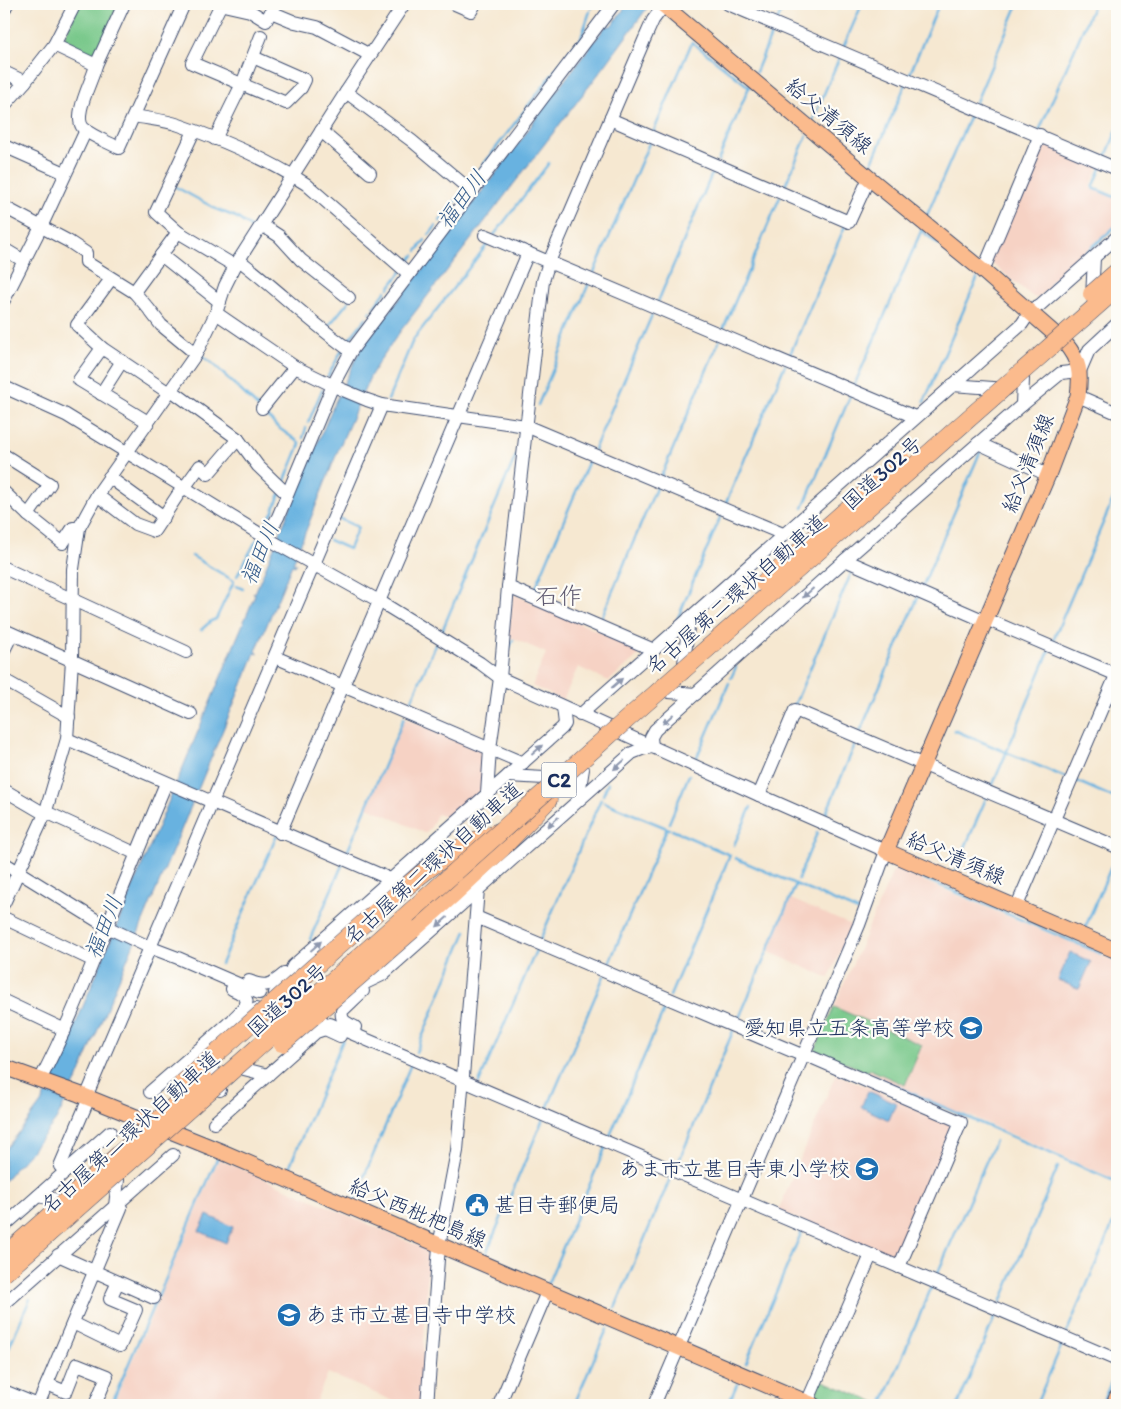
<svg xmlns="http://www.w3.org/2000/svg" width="1121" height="1409" font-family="Itim,'Klee One',sans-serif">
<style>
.built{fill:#f6d2c4}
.green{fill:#78c88a;stroke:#4a7c74}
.water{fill:#67b2e0;stroke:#41709f}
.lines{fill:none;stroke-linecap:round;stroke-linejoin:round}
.stream{stroke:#67b2e0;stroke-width:2.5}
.minor-tunnel{stroke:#cac3ba;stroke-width:12;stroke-dasharray:12 6;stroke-linecap:butt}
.minor-casing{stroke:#3c4b6f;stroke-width:14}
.major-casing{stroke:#3c4b6f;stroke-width:17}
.highway-casing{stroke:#3c4b6f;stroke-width:19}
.minor{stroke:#fff;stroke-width:12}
.major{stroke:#fbbb8d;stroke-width:15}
.highway{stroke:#fbbb8d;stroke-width:18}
.highway-bridge-casing{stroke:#3c4b6f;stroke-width:19;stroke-linecap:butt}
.highway-bridge{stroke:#fbbb8d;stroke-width:18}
.oneway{fill:#8d97ae}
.labels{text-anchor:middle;stroke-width:4.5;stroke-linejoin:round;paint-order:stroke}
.shield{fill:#fdfcf7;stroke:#5f6c8c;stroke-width:1}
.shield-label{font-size:20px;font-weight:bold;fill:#1b2f5e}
.street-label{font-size:21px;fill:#1b2f5e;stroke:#fdfcf7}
.poi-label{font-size:21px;fill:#1b2f5e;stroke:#fdfcf7;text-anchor:end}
.water-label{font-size:22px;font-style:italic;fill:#365d8c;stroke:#fdfcf7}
.quarter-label{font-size:24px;fill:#5f5a71;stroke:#fdfcf7}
</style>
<rect width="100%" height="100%" fill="#fdfcf7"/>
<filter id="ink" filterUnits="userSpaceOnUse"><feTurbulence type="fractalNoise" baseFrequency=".02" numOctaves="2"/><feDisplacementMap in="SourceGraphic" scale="10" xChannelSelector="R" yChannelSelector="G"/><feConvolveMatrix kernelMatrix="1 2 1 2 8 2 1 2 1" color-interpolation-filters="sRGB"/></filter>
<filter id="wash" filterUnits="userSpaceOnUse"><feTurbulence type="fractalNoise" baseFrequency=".0096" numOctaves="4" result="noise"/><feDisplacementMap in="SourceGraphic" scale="20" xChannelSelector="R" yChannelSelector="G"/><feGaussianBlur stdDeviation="1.12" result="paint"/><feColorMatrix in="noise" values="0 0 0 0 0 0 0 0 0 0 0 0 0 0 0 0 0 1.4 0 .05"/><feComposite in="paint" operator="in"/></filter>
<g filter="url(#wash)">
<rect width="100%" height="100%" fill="#f6e8d1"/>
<g class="built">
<polygon points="1041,139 1100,164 1090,188 1117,199 1117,223 1049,283 1051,286 1038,298 1033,297 989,261"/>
<polygon points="513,594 643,651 609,681 578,667 563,700 532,686 546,653 508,636"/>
<polygon points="405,718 485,752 481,790 449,818 437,814 431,827 425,833 368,807"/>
<polygon points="897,870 1117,962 1117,1180 975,1118 941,1105 871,1075 868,1078 814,1053 893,871"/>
<polygon points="791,899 851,925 829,978 769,952"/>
<polygon points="836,1074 955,1123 899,1261 778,1211"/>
<polygon points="219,1159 423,1248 428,1257 421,1405 403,1405 328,1373 314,1405 113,1405"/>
</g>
<g class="green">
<polygon points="79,4 119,4 95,58 61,45"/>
<polygon points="834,1007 922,1045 905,1085 869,1069 867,1072 815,1050"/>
<polygon points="819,1379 881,1405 832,1405 812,1397"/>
</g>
<g class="water">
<polygon points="628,4 650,4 607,63 402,329 380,360 370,377 339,448 293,563 296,564 295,566 292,565 256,651 258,653 258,654 255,653 79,1075 56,1120 34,1148 4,1181 4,1151 18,1134 41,1103 53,1078 255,595 253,592 255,593 314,451 313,449 315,449 334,404 361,348 440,247 524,136 539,114 606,26 611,26"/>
<polygon points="1070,952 1091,962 1079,989 1058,980"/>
<polygon points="868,1091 896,1103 889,1120 861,1107"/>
<polygon points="207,1215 233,1227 226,1243 199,1231"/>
</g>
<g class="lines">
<g class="stream">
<polyline points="591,8 592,4"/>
<polyline points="777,21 785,4"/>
<polyline points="843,48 862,4"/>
<polyline points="567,55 581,38 590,11"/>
<polyline points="756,72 774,28"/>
<polyline points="909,76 939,4"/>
<polyline points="975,104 1018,4"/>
<polyline points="813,120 840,56"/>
<polyline points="1039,131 1094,4"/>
<polyline points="653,133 692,42 749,87 718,161"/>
<polyline points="1105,159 1117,130"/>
<polyline points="1102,166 1093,188 1117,198"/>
<polyline points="870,167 906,83"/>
<polyline points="470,182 560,64"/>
<polyline points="174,186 218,210 236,217 253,229"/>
<polyline points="784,188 807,135"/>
<polyline points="447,211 464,190"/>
<polyline points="927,215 972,111"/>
<polyline points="440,221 445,214"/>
<polyline points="921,230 939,245"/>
<polyline points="429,235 436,226"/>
<polyline points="494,235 549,163"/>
<polyline points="943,248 951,255"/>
<polyline points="417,251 425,240"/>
<polyline points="406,266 414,255"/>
<polyline points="592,277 650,141"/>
<polyline points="1053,285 1051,284 1117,225"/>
<polyline points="389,288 401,272"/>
<polyline points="657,304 714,169"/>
<polyline points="374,307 386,291"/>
<polyline points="369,313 371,311"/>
<polyline points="327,328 349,301"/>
<polyline points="722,332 780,197"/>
<polyline points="347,342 366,318"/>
<polyline points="201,355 213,364 259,408"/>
<polyline points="788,359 845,226"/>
<polyline points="328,376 342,350"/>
<polyline points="854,386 922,229"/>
<polyline points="388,400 413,340 490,241"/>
<polyline points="924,402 977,279"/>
<polyline points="538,405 589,283"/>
<polyline points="263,411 276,426 300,443"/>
<polyline points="308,423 322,390"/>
<polyline points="303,438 306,428"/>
<polyline points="594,450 652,315"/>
<polyline points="660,479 720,339"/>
<polyline points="283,485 300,444"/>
<polyline points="725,505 785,365"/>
<polyline points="803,508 851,394"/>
<polyline points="263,528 273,511 280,494"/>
<polyline points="329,540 349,549 358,527 338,518"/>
<polyline points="192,556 234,581 216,619 211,621 201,630"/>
<polyline points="237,576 257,539"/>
<polyline points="236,586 243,589"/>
<polyline points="921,590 981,450"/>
<polyline points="533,594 590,458"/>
<polyline points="677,620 722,513"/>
<polyline points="600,621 657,486"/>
<polyline points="442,631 516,455"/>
<polyline points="1052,643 1117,490"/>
<polyline points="507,654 513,640"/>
<polyline points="731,678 736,667"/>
<polyline points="794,706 853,569"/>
<polyline points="408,709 436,643"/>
<polyline points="954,730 1067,778"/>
<polyline points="860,732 918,597"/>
<polyline points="696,759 729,683"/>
<polyline points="1076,781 1117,799"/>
<polyline points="991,789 1049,651"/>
<polyline points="603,795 608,783"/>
<polyline points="604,802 669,829"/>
<polyline points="825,816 856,742"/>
<polyline points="669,823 689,775"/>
<polyline points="734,845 751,807"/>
<polyline points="346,855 404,718"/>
<polyline points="735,858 858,911"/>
<polyline points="904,870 1102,954"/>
<polyline points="955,871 987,796"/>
<polyline points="798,879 817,833"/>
<polyline points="1085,928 1117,853"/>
<polyline points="311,940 310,939 343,863"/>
<polyline points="540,940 601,799"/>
<polyline points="1110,957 1117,961"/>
<polyline points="221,964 277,835"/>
<polyline points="607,968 667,828"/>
<polyline points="670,996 730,855 672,830"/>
<polyline points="737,1023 796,884"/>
<polyline points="416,1052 466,931"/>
<polyline points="874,1077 1117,1182"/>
<polyline points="479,1083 537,948"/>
<polyline points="546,1111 604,976"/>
<polyline points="4,1124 7,1125"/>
<polyline points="609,1138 667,1003"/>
<polyline points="677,1166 733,1031"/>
<polyline points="288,1170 343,1040"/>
<polyline points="354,1201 411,1064"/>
<polyline points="485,1256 543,1119"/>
<polyline points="936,1277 995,1141"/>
<polyline points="548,1283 606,1146"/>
<polyline points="158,1297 217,1159"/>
<polyline points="1001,1302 1058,1167"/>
<polyline points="615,1308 672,1174"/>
<polyline points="1066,1334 1117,1214"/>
<polyline points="4,1359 30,1299"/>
<polyline points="746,1363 802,1231"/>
<polyline points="111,1405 155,1302"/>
<polyline points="574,1405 607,1329"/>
<polyline points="728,1405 737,1384"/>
<polyline points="882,1405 932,1286"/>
<polyline points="958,1405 996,1314"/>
<polyline points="1036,1405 1063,1342"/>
<polyline points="1101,1405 1117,1369"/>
</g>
</g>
</g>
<g filter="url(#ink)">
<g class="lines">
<polyline class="minor-tunnel" points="259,993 305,1012"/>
<g class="minor-casing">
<g id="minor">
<path d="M124,4l-28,61c-3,15 -25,52 -12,64 9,8 24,13 35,19l65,-144"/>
<polyline points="219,4 250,11 266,21 275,4"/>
<polyline points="221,4 192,63 286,103 301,88 305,80 253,57"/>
<polyline points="455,4 471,11 475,4"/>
<path d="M728,4c130,55 260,109 389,165"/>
<polyline points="4,10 7,4"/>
<polyline points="271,12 295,22 317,27 370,55"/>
<polyline points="54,45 96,65"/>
<polyline points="4,72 25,82 4,106"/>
<polyline points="25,82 54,45 75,4"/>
<polyline points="346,92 412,141 463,184 473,189"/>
<path d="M134,116c15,3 31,4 45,9 44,15 88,34 127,59l103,90"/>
<polyline points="610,119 849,222 869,178"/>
<polyline points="194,131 156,212 178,232 235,266"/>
<polyline points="321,131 370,173"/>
<polyline points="215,139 242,84 261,36"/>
<polyline points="4,146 65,173"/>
<polyline points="4,207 68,241 86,253 86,262 134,292 148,308 161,325 196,354"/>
<polyline points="262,225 279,236 301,260 349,298"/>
<polyline points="485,235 915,417"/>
<polyline points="4,249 24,261"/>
<polyline points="161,255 220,302"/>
<path d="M239,260c38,29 72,63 112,91"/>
<polyline points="983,271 1040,135"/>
<polyline points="111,279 77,325 102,348 169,393"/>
<polyline points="134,292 178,232"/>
<polyline points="1092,297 1094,258"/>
<polyline points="4,300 41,227 86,130"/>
<polyline points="216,313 295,367 336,387 367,400 382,405 526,426 783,534"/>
<polyline points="102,348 79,380 148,422"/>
<polyline points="952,385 1007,389"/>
<polyline points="4,387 66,415 268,539 379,601 480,663 500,678 759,795 886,851 859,925 654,1405"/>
<polyline points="171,390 238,439 208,474 200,466 184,488"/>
<polyline points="101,394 122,361"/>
<polyline points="1078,396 1117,413"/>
<polyline points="1022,405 1023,379"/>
<polyline points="262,408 295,367"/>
<polyline points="238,439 258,466 287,494"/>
<polyline points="978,443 1048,475"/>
<polyline points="4,456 4,455 50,484 28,515"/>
<polyline points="109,477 164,517"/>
<polyline points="4,492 28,515 63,543 73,528 79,528"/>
<polyline points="97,495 135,524 154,531 183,487"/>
<polyline points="266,538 278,517 333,385 351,351 614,4"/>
<polyline points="845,560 985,621"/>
<polyline points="4,568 186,652"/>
<polyline points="508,587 654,650"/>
<polyline points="986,619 1117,675"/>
<polyline points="4,630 191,714"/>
<polyline points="4,650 12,634"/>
<polyline points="275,657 523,763"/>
<polyline points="683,673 689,618"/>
<polyline points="4,680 69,717"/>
<polyline points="669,692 696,694"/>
<polyline points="580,715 1022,324 1026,318 1028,311 1040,305 1117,237"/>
<polyline points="67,739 390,879"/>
<polyline points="508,776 563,779"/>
<polyline points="4,790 45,814"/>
<polyline points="487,794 490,749 500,678 508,587 543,281 549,262 645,38 653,20 665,4"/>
<polyline points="759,795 795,710 1117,847"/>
<polyline points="578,800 583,769"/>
<polyline points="46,812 137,854"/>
<polyline points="280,833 528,253"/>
<polyline points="4,863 109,928 149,947 178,958 259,993"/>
<polyline points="4,903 45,814 67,739 72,660 73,569 79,528 97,495 196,354 216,313 225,286 235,266 346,92 404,4"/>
<polyline points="1016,908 1117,673"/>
<polyline points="476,917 804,1056"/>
<polyline points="4,918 90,959"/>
<path d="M249,981c17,7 22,4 35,-7"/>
<path d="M232,989c21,9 17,15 2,29"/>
<polyline points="275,993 284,985 293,966 562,728 565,724 563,707"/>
<polyline points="351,993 359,986 382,975 632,753 642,749 652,747 651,737 655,730 845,560 1022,405 1061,373 1080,371 1089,350 1117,324"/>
<polyline points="4,1001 65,1030"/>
<polyline points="330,1024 1117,1360"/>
<path d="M355,1027c-8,-4 -15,-6 -13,-16l21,-20"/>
<polyline points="298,1048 312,1027 321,1019"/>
<polyline points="804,1054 961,1122 899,1267"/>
<polyline points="244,1069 268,1075"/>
<path d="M40,1080c26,-49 46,-101 67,-153 19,-48 39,-96 59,-144"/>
<polyline points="220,1090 204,1045 230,1022 246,1018 256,1009"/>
<polyline points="150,1092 204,1045"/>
<polyline points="86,1097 382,405"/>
<polyline points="214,1123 316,1032 325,1029 340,1036"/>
<polyline points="65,1172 60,1166 89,1098"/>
<polyline points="38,1196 72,1203"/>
<polyline points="4,1226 110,1132"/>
<polyline points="58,1255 154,1298"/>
<polyline points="4,1304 173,1155"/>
<polyline points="73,1323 120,1346 136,1310 110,1299 118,1282"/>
<polyline points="47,1384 66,1392 77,1364 107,1376 95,1405"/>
<polyline points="4,1391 38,1405"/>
<polyline points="38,1405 121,1208 115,1206 118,1180"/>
<polyline points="427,1405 439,1246 457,1151 478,889"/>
<polyline points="499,1405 547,1292"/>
<polyline points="806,1405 871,1255"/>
</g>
</g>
<g class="major-casing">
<g id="major">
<path d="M662,4l207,174 114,93 82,72c15,18 16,30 13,53l-30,79 -162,376 231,100"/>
<polyline points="4,1067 79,1094 220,1151 813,1405"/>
<polyline points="1114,1405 1117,1397"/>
</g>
</g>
<g class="highway-casing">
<g id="highway">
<path d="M374,914c29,-24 57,-51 90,-68 12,-6 25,-10 37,-15"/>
<polyline points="412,930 454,893 501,849 548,800"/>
</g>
</g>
<use href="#minor" class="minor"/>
<use href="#major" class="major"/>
<use href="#highway" class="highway"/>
<g class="highway-bridge-casing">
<g id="highway-bridge">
<polyline points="1092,294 1117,272"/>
<polyline points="764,583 902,461"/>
<polyline points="282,1043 412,930"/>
<polyline points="182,1084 374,914"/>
<polyline points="4,1256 204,1080"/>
<polyline points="4,1273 625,721 1117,288"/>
</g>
</g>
<use href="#highway-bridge" class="highway-bridge"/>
</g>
<defs><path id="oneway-solid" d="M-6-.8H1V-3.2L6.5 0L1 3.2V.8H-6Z" transform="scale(1.25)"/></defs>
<g class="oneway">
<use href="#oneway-solid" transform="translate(808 593) rotate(138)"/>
<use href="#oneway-solid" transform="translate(617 683) rotate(-41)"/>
<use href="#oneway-solid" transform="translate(668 719) rotate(138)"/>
<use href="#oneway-solid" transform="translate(537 750) rotate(-42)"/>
<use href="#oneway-solid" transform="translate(619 765) rotate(139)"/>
<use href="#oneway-solid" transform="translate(553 822) rotate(138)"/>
<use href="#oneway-solid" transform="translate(442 922) rotate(138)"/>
<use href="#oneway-solid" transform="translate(316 946) rotate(-42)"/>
</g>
</g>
<defs>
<g id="school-disc" transform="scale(1.25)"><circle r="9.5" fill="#1f6fb2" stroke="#fdfcf7"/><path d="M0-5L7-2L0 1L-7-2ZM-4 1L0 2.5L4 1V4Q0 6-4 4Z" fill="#fff"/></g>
<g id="civic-disc" transform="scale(1.25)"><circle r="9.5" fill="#1f6fb2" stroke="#fdfcf7"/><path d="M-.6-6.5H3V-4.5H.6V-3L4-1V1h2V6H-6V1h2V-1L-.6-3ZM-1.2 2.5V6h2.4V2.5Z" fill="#fff"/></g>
</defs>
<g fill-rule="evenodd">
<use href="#school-disc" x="971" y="1028"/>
<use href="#school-disc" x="867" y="1169"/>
<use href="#civic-disc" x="477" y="1205"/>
<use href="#school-disc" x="289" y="1315"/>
</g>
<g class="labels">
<rect class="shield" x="541.5" y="762.5" width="35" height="35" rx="4"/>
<g class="shield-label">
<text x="559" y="787">C2</text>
</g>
<g class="street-label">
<text transform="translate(829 116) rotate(40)" y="7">給父清須線</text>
<text transform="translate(1028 463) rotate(-68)" y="7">給父清須線</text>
<text transform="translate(882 473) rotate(-42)" y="7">国道302号</text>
<text transform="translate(736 594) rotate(-41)" y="7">名古屋第二環状自動車道</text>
<text transform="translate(956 858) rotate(23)" y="7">給父清須線</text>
<text transform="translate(433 863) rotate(-42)" y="7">名古屋第二環状自動車道</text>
<text transform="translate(287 1000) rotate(-42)" y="7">国道302号</text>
<text transform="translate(130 1132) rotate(-42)" y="7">名古屋第二環状自動車道</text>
<text transform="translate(418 1213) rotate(23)" y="7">給父西枇杷島線</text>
</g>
<g class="poi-label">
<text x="954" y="1035">愛知県立五条高等学校</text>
<text x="850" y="1176">あま市立甚目寺東小学校</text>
<text x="494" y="1212" text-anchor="start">甚目寺郵便局</text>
<text x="306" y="1322" text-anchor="start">あま市立甚目寺中学校</text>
</g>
<g class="water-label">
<text transform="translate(461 199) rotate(-53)" y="8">福田川</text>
<text transform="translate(259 553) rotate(-67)" y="8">福田川</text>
<text transform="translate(103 927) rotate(-68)" y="8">福田川</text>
</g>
<g class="quarter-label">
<text x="559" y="604">石作</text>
</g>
</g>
<rect width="1121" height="1409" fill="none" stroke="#fdfcf7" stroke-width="20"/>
</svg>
